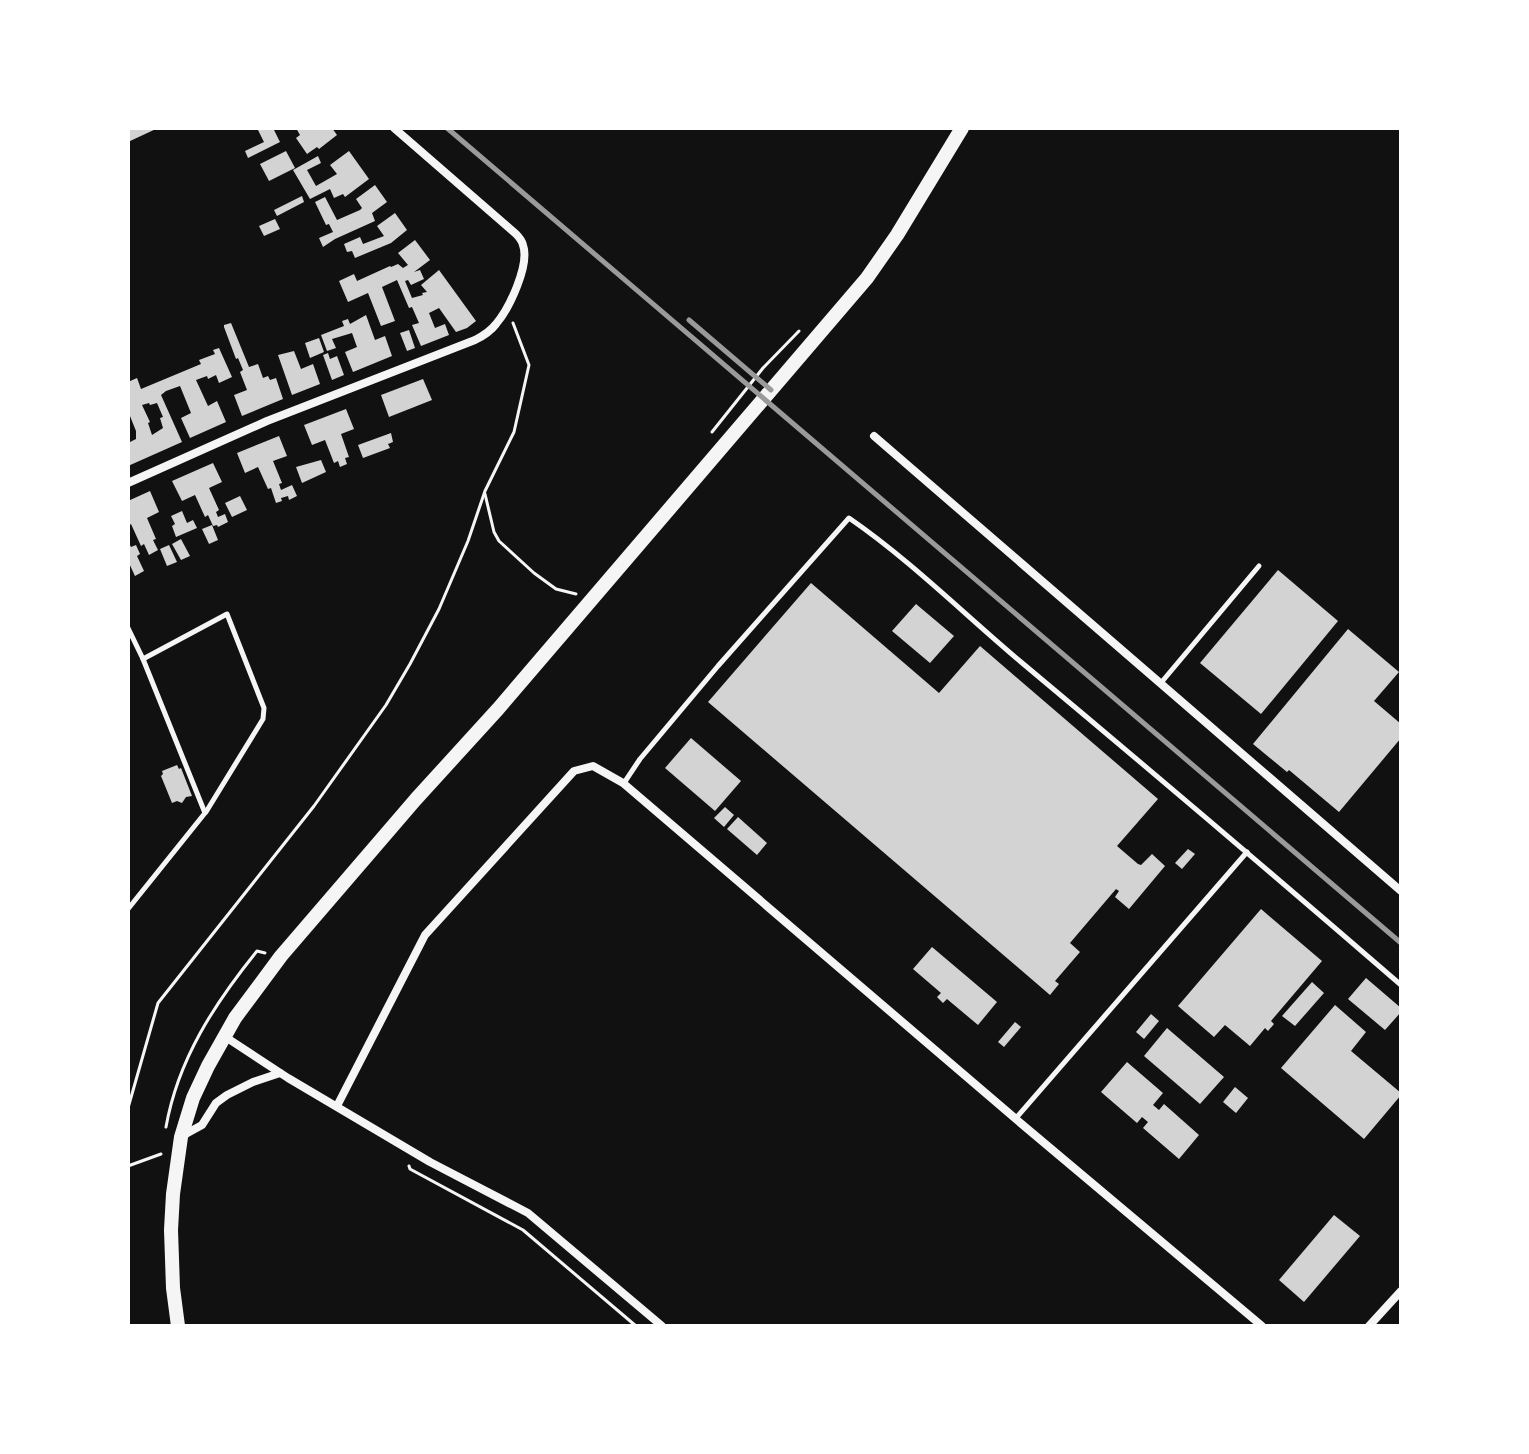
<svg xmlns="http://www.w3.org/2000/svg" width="1529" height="1454" font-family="'PT Sans Narrow',sans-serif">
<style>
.building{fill:#d3d3d3;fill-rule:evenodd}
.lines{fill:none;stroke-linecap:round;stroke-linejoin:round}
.path{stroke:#f5f5f5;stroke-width:3}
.service{stroke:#f5f5f5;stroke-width:5}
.minor{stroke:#f5f5f5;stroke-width:8}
.secondary{stroke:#f5f5f5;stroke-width:14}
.rail{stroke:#9a9a9a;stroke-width:5}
</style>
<rect width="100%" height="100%" fill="#111"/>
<g class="building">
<polygon points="128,128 158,128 128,142"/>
<polygon points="257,128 273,128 280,142 248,158 245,151 264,142"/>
<polygon points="296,128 332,128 337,135 319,149 317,147 307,154 296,138 300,135"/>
<polygon points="286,151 295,168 269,181 260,164"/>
<polygon points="349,151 369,179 345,197 343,194 334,198 330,189 310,199 293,170 318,156 321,163 307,170 316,186 337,174 330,165"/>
<polygon points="375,185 387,202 372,213 375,221 335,239 323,247 319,238 333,232 329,224 326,225 315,202 325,197 337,220 360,210 362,208 356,199"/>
<polygon points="302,196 304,202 277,216 274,210"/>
<polygon points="395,213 407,230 391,243 355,258 352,251 347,252 344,244 360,237 363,244 384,236 377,226"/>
<polygon points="275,219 280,229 264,236 259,226"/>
<polygon points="415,240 430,260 414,272 420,270 424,279 411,285 408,280 405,281 412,298 423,295 422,293 427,292 421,285 439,270 476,321 467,328 456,332 439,308 429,313 435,328 445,324 449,335 421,346 412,325 419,323 412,307 409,308 397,280 382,287 395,321 381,326 368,293 348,302 339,281 354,274 357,281 390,266 391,267 398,264 403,268 408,265 398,253"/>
<polygon points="366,315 375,340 385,336 392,356 353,372 345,352 357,347 352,333 332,339 336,348 327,351 321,335 344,326 342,321 348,319 350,324"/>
<polygon points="231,323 249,367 258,364 263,378 268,376 270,380 276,378 283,399 242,416 234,395 247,390 240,372 243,370 238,358 236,359 224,327 224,325"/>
<polygon points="409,330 415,348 407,351 400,333"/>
<polygon points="319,338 324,352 310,358 305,343"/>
<path d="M219,348l13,29 -13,6 -3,-8 -8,4 -1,-3 -11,4 12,26 9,-5 9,21 -36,16 -9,-20 10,-5 -11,-27 -14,5 -5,4 21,47 -54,24v-23l8,-4v-8l-8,-20v-29l9,-4 4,11 60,-25 -2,-4 16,-6 -2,-4zM149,403l1,2 7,-2 6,14 -3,1 3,10 -11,7 -4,-12 2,-1 -8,-17z"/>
<polygon points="294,351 301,369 313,364 320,384 292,395 278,355"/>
<polygon points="328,353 330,359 337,356 344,375 332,380 323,355"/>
<polygon points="423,379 432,400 389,417 381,395"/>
<polygon points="346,409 354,429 341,434 349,457 345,458 347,464 340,467 338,461 334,463 325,440 312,445 304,425"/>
<polygon points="391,433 393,442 388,444 390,448 363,458 358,445"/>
<polygon points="279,436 287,456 273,461 282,483 279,484 281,490 292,485 297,496 289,500 288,496 281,498 282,501 276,503 271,488 268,489 258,467 245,473 237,453"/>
<polygon points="321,460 326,472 302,483 296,467"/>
<polygon points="213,463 222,482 209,488 219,510 216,512 218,517 225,514 228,522 218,527 217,525 213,526 208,515 205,517 195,495 182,501 172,481"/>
<polygon points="150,491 159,512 147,518 156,539 153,540 158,550 149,555 144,544 141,546 131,524 128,526 128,501"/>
<polygon points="240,496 247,510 232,517 225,503"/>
<polygon points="182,511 187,523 193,520 197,528 176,537 172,526 175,524 171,516"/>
<polygon points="212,525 218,540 209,544 202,529"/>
<polygon points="181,539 190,556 181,560 172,544"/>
<polygon points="128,541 131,547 136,545 140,554 137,556 144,571 135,576 128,561"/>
<polygon points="169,545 177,562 167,566 160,549"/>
<polygon points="1278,570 1338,621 1261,714 1200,663"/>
<polygon points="811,583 939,693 980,646 1158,799 1117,846 1138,864 1141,865 1152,854 1165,866 1129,909 1115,897 1119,891 1116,889 1070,943 1080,952 1055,981 1059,984 1050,995 708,702"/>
<polygon points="916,604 954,636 930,663 892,631"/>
<polygon points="1348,629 1399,672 1374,701 1401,724 1401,738 1339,812 1289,770 1287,772 1253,744"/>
<polygon points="691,738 741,781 715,811 665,768"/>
<polygon points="177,765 179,769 181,768 192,796 186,797 182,803 177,801 172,803 161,776 163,774 162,771"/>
<polygon points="725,807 734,815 724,827 714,818"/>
<polygon points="738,817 767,843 757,855 727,829"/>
<polygon points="1188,849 1195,854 1182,869 1175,863"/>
<polygon points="1261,909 1322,961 1271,1021 1274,1024 1268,1031 1265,1028 1250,1046 1225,1025 1214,1037 1178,1006"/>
<polygon points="932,947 997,1002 978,1025 947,999 943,1003 937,997 941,993 913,969"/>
<polygon points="1366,978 1401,1008 1401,1012 1385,1030 1348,999"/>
<polygon points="1312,982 1324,993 1295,1026 1282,1016"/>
<polygon points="1335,1005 1366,1032 1351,1051 1401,1093 1401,1095 1364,1139 1281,1068"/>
<polygon points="1151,1014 1159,1021 1144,1039 1136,1032"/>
<polygon points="1015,1022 1021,1027 1004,1047 998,1042"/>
<polygon points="1167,1028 1224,1077 1200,1104 1144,1056"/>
<polygon points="1127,1062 1163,1093 1153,1105 1159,1110 1164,1104 1199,1135 1179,1159 1143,1128 1148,1122 1142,1117 1137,1123 1101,1092"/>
<polygon points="1235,1087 1248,1098 1236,1113 1223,1102"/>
<polygon points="1334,1215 1360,1236 1304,1302 1279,1280"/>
</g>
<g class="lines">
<g class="path">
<polyline points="712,432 763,368 799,331"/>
<polyline points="485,494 494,532 499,541 534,573 556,589 576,594"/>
<polyline points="128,1108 158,1003 314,806 386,705 410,664 439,609 468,541 485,491 514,432 529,365 513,323"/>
<path d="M166,1127c12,-68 49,-124 91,-176l8,2"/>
<polyline points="128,1166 161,1154"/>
<polyline points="409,1166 410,1169 523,1230 636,1326"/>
</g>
<g class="service">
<polyline points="128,628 143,659 205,813 128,909"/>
<polyline points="143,659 227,614 264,708 263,719 206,812"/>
<polyline points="1160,684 1259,566"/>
<path d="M624,783l16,-24 78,-93 131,-148c61,42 115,96 172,144 128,107 254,214 380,323"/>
<polyline points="1016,1118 1247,852"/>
</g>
<g class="minor">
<polyline points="874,436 1401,891"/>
<path d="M128,483l139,-62 208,-81c8,-4 15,-8 21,-16 13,-15 34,-59 27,-79 -1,-4 -4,-8 -7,-11l-122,-106"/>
<polyline points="224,1036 288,1078 430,1162 528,1213 662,1326"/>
<polyline points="337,1106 425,935 574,771 593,766 623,783 1017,1120 1262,1326"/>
<polyline points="182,1136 202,1125 216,1103 227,1095 253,1082 280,1073"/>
<polyline points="1369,1326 1401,1291"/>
</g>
<polyline class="secondary" points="178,1326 173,1288 171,1230 173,1194 181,1137 193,1098 208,1066 235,1018 281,956 416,799 498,709 867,278 897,235 962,128"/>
<g class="rail">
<polyline points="447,128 1401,943"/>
<polyline points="689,320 771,390"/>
</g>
</g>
<rect width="1529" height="1454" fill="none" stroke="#ffffff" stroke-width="260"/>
</svg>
